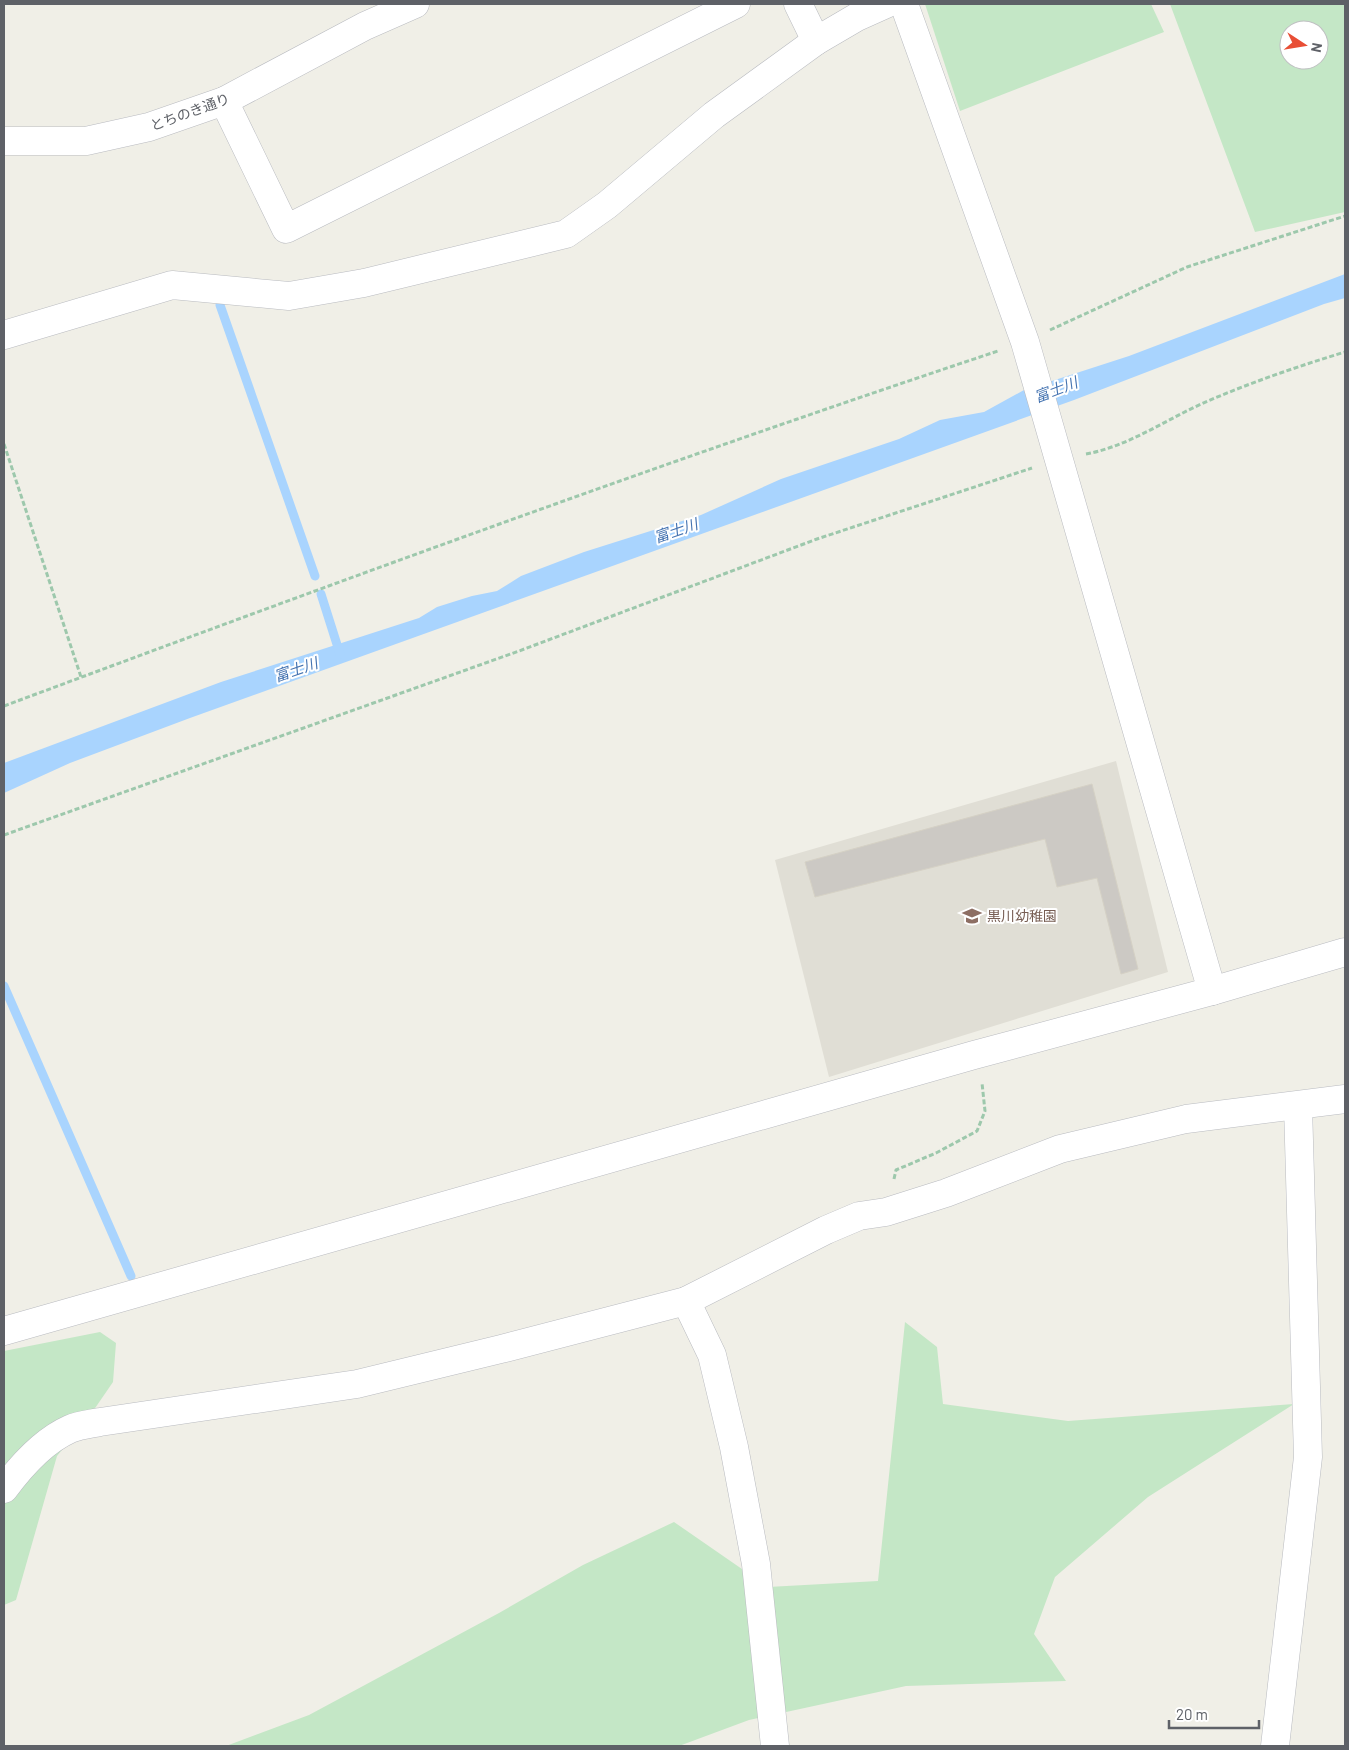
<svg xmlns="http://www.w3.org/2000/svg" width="1349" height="1750" font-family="Barlow,'Noto Sans JP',sans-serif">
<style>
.education{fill:#e0ded5}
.green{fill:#c4e7c6;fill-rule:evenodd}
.water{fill:#a9d4fe}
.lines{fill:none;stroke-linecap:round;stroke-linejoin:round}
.stream{stroke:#a9d4fe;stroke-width:9}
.building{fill:#ccc9c4;stroke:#d5d1c5}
.minor-casing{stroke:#b9bbc0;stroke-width:29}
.path{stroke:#9dc8ac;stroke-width:3;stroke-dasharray:5 2.5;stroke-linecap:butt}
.minor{stroke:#fff;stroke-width:28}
.labels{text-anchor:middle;stroke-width:4;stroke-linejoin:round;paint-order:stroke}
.street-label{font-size:14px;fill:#5e6167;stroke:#fff}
.education-label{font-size:14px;fill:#785e54;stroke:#fff;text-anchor:start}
.water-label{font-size:15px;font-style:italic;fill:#4473b1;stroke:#fff}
</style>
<rect width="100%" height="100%" fill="#f0efe7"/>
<polygon class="education" points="1116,761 1168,972 829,1077 775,860"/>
<g class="green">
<polygon points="925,4 1151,4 1164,32 960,111"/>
<path d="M1170,4h175v208l-90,20zM1289,30h30v30h-30z"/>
<polygon points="905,1322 937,1347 943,1404 1068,1421 1294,1404 1148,1497 1055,1577 1034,1634 1066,1681 906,1686 749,1720 679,1746 226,1746 309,1715 499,1613 583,1565 674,1522 768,1587 878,1581"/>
<polygon points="100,1332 116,1343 113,1382 91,1414 57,1456 16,1600 4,1605 4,1351"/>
</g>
<polygon class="water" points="1345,274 1345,298 1324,304 1074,400 190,718 70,763 4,793 4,763 221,682 419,618 437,607 472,596 497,591 521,576 584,552 701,515 781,479 899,439 940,420 984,412 1024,390 1129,356"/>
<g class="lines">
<g class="stream">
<polyline points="220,305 315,576"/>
<polyline points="321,594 340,654"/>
<polyline points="4,986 131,1276"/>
</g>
</g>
<polygon class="building" points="1092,784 1138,969 1121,974 1097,878 1057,887 1045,839 815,897 805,862"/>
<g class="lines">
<g class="minor-casing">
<g id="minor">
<polyline points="798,4 816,41"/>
<polyline points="904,4 1025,342 1212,991"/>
<polyline points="224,101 286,229 736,4"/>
<polyline points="4,141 86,141 149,127 224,101 365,26 415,4"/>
<polyline points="4,335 172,285 289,296 364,283 566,234 607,205 714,115 816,41 857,17 886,4"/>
<polyline points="686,1301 712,1355 734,1447 756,1564 775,1746"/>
<polyline points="4,1331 974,1055 1212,991 1345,952"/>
<path d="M4,1489c17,-23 39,-48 66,-60 9,-4 20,-5 30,-7l257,-38 144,-35 185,-48 140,-71 33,-14 27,-4 60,-19 114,-44 126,-30 159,-20"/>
<polyline points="1275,1746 1308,1457 1298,1106"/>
</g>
</g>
<g class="path">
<polyline points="1050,330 1187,267 1345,216"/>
<polyline points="4,444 81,677"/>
<path d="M1086,454c44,-8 82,-36 122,-53 44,-19 91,-35 137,-49"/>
<path d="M4,706c330,-123 660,-244 994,-355"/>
<polyline points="4,835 519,651 817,539 1032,468"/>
<polyline points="894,1179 896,1170 936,1153 977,1131 985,1111 982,1083"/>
</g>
<use href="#minor" class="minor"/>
</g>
<defs>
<g id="school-bare" transform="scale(1.5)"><path d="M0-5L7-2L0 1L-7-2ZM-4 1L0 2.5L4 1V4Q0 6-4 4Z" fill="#8d6e63" stroke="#fff" stroke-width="2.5" paint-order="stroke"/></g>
</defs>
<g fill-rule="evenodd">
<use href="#school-bare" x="972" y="916"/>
</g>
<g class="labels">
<g class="street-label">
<text transform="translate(190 112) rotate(-20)" y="5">とちのき通り</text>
</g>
<g class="education-label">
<text x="987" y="921">黒川幼稚園</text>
</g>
<g class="water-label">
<text transform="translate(1056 390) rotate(-21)" y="5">富士川</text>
<text transform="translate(676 531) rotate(-19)" y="5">富士川</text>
<text transform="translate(296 670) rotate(-19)" y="5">富士川</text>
</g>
</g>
<rect width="1349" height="1750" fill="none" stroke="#5e6167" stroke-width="10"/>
<g transform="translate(1304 45) rotate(102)"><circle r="24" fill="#ffffff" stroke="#bfc0c2"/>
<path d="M0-4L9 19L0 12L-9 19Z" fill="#e84e35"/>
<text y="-8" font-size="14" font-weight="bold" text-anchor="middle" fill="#5e6167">N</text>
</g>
<path d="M1169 1720v8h90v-8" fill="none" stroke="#5e6167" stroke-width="2.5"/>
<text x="1176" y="1720" font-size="15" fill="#5e6167" stroke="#ffffff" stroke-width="4" paint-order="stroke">20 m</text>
</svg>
